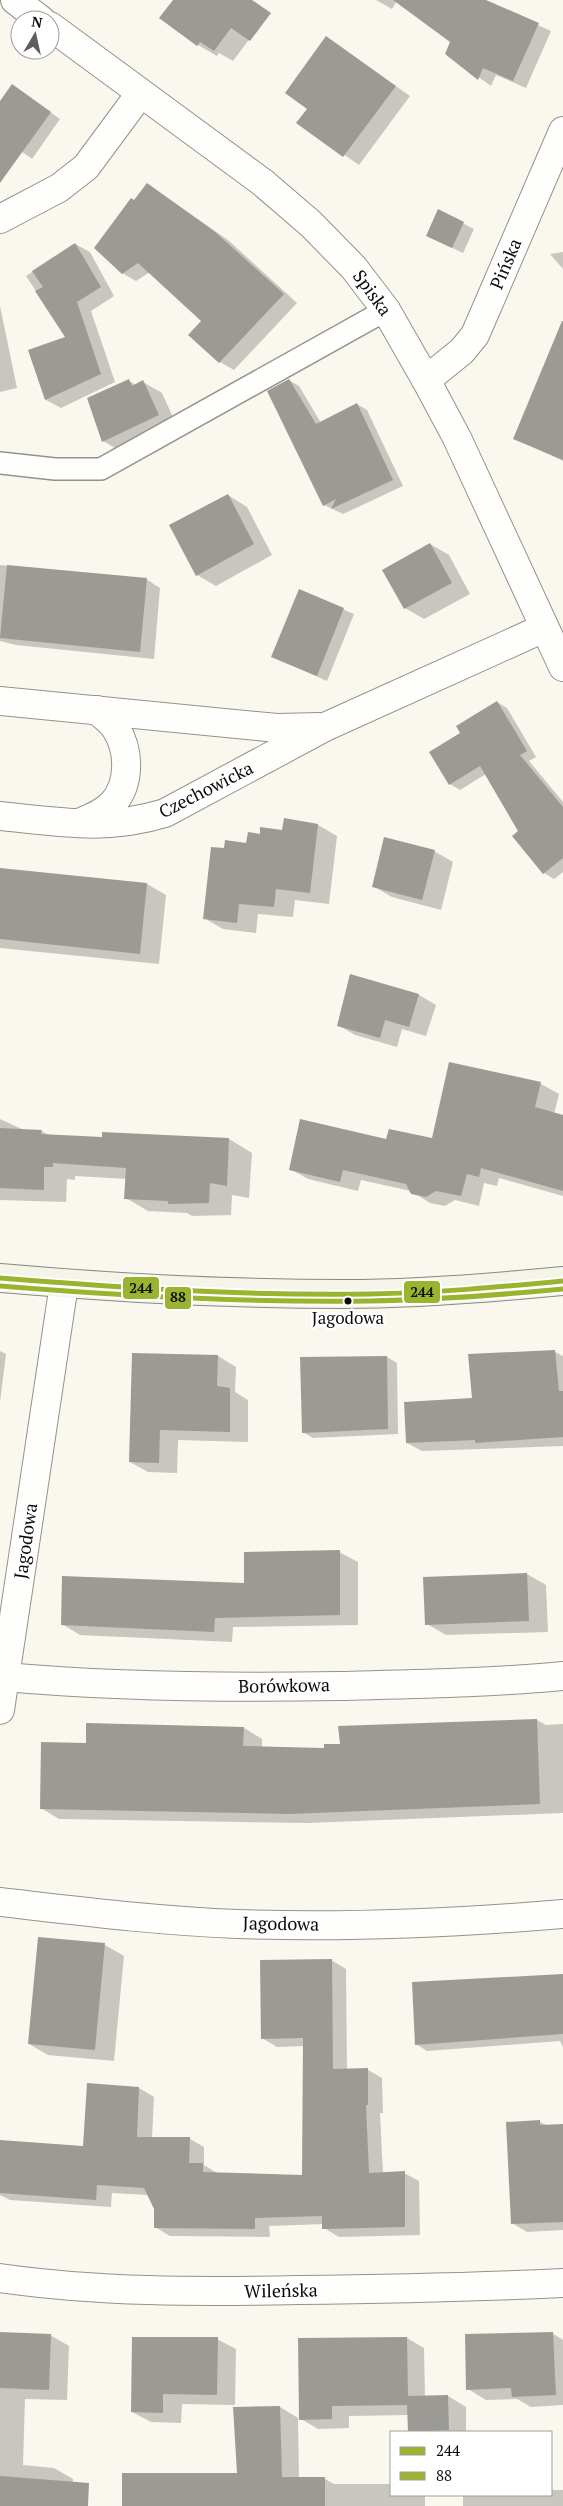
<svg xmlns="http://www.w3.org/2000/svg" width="563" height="2506" font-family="'PT Serif',serif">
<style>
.shadow{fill:#0003}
.building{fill:#9c9a95}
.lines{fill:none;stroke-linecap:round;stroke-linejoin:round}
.lane-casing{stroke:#93928d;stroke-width:24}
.street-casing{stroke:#93928d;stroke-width:30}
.secondary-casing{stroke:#898884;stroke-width:30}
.lane{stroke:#fefefc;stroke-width:21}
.street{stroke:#fefefc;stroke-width:28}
.secondary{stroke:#f4f4e8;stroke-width:28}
.bus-1-casing{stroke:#fff;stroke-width:9}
.bus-2-casing{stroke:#fff;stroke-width:9}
.bus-1{stroke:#9ab42f;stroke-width:5}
.bus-2{stroke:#9ab42f;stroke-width:5}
.bus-dot{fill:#0b0b0b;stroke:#fff;stroke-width:2}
.labels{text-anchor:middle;stroke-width:5;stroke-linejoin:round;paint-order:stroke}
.bus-label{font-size:17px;fill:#0b0b0b;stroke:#fff}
.street-label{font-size:18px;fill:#0b0b0b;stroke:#fff}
.line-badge{stroke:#fff;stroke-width:2}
.pale-badge-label{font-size:14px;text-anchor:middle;font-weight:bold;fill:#111}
</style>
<rect width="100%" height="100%" fill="#faf8ee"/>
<g class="shadow">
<polygon points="174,0 243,0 266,17 233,61 219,53 217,56 198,45 161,18"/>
<polygon points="376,0 483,0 551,31 526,88 496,75 491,86 446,54 452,41 397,1 392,9"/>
<polygon points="327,38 410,96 359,165 298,123 309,109"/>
<polygon points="12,85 60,119 32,159 0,136 0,103"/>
<polygon points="147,184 228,240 297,303 234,370 220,362 190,335 203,321 150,272 136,281 122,273 134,202"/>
<polygon points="439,211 474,229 463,253 438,241"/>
<polygon points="75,244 90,252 114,296 91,311 115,382 61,408 46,400 30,350 67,338 26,276"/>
<polygon points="563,252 563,269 550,254"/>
<polygon points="0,306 17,388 0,392"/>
<polygon points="563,348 563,461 515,438"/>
<polygon points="289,380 299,386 321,423 357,404 367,410 403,486 343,514 324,505"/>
<polygon points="129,381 136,385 143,382 162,393 177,426 122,452 103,441"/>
<polygon points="228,495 247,507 272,555 216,586 197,575"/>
<polygon points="430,544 449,555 470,594 424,619 405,608"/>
<polygon points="0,565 146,579 160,588 154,659 16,645 0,641"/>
<polygon points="299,591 354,614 327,681 272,657"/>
<polygon points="497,702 507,708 536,757 529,761 563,802 563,872 554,879 544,873 514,836 520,831 486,774 460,790 450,784 462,734"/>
<polygon points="318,825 337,836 329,904 295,900 293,917 258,914 256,933 223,929 204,918 248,844 261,835"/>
<polygon points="434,851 453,862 441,910 392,897 373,886"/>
<polygon points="0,869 147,884 166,895 159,964 0,948"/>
<polygon points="351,976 419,995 436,1005 426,1036 402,1029 397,1047 355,1035 338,1025"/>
<polygon points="450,1063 541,1084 559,1094 554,1114 563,1117 563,1196 499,1178 497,1186 484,1183 479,1206 455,1200 445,1206 430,1203 411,1191 361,1180 358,1191 308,1179 290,1169 387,1141 433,1140"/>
<polygon points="0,1119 24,1130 41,1131 49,1135 103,1138 104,1133 229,1139 252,1153 249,1198 232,1195 231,1215 192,1216 187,1213 148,1211 126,1198 127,1179 75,1176 75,1180 67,1179 66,1202 0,1200"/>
<polygon points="0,1351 6,1354 0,1402"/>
<polygon points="555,1352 563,1356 563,1446 422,1451 407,1443 473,1400"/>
<polygon points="218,1356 236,1367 235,1392 248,1400 248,1442 178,1440 177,1473 148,1472 130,1462"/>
<polygon points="387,1357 397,1363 398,1434 313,1438 303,1432"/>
<polygon points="339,1552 358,1562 358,1625 233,1627 232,1642 80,1635 62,1624 245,1584"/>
<polygon points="527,1574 546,1585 548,1632 446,1635 427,1624"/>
<polygon points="537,1720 546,1725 563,1724 563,1813 308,1823 59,1819 41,1808 87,1744 244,1728 262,1739 262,1748 326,1750 341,1745"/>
<polygon points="105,1945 124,1956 114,2061 48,2055 29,2044"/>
<polygon points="331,1960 346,1969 347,2070 368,2070 382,2078 383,2113 380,2113 383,2173 404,2173 419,2181 420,2235 339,2237 324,2228 324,2224 269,2226 270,2237 170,2236 155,2227 155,2209 148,2195 112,2193 111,2207 10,2200 0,2195 0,2141 84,2148 139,2088 154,2097 152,2138 190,2139 204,2147 204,2165 217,2173 303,2176 305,2046 277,2047 262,2038"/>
<polygon points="563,1975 563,2047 560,2041 427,2051 416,2044"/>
<polygon points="540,2122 548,2126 563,2126 563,2230 527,2232 512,2223"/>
<polygon points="0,2333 50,2335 69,2346 67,2400 25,2399 23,2465 54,2468 73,2479 71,2506 0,2506"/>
<polygon points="552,2333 563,2340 563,2405 531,2407 517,2399 486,2400 468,2389"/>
<polygon points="407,2338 424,2348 425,2397 448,2396 466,2407 466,2432 412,2432 409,2431 409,2415 349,2416 349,2428 318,2429 301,2419"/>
<polygon points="217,2339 236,2349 235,2405 182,2404 181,2423 151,2422 132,2412"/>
<polygon points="280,2407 298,2418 299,2478 325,2479 334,2484 392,2484 392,2495 425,2495 425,2506 123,2506 123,2473 238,2474"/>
<polygon points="552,2490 563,2490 563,2506 463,2506 463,2495 552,2495"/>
</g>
<g class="building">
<polygon points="173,0 252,0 271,13 250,41 231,28 214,51 200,42 197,46 159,18"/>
<polygon points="393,0 486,0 539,23 513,81 483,68 478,80 445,54 450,42"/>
<polygon points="326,36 396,86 343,157 296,123 307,109 285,93"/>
<polygon points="12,84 51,112 0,183 0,101"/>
<polygon points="147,183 214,231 284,294 219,363 188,335 201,321 138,263 122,274 94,248 131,198 134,200"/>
<polygon points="438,209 464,222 452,248 426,236"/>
<polygon points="75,243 101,287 77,302 101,374 45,400 28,350 65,337 35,291 43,287 32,271"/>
<polygon points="562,321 563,321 563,460 513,439"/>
<polygon points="129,379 132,386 143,380 159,415 102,442 87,398"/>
<polygon points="289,379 316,424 357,403 393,480 331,509 336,499 323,506 267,391"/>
<polygon points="228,494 254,544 196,576 169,525"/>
<polygon points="430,543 452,583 404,609 382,570"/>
<polygon points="7,565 147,578 140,652 0,638"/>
<polygon points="299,589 344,608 317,676 271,657"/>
<polygon points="497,701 527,751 520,755 563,807 563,858 543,874 512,836 518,831 480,766 449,785 429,752 460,733 456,726"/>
<polygon points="284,818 318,824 310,893 276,889 274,907 239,904 237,923 203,919 211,847 224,848 225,840 246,843 248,832 260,834 260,827 282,830"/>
<polygon points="384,837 435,850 422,900 372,887"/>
<polygon points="0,868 147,883 140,954 0,939"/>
<polygon points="350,974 419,994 409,1027 385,1020 380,1038 337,1026"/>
<polygon points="449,1062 541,1082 535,1107 563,1115 563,1191 481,1168 479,1177 467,1174 461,1196 436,1191 426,1197 411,1194 406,1184 343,1170 340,1182 289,1170 300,1119 386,1139 389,1129 432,1138"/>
<polygon points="0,1128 42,1130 41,1134 102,1137 102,1132 229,1138 227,1186 210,1183 209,1203 168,1204 168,1201 124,1199 126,1168 53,1163 53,1167 44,1167 44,1190 0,1188"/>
<polygon points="555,1350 559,1391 563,1391 563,1437 475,1443 475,1440 406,1443 404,1402 472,1398 468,1354"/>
<polygon points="132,1353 218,1355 217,1386 230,1388 230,1432 160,1430 159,1463 129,1462"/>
<polygon points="387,1356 388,1429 302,1433 300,1357"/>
<polygon points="340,1550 340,1615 215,1618 214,1632 61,1625 62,1576 244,1583 244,1552"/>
<polygon points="527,1573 529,1621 425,1625 423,1577"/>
<polygon points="537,1719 540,1804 289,1814 40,1809 41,1742 86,1743 86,1723 244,1727 243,1746 324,1748 324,1744 340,1744 338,1726"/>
<polygon points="38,1937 105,1943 95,2050 28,2044"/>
<polygon points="332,1959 333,2069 368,2068 368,2105 366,2105 369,2173 405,2171 405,2227 322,2229 322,2216 255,2218 255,2229 154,2228 154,2209 144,2188 97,2185 96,2200 0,2193 0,2140 83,2146 87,2083 139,2087 137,2137 190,2137 189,2163 203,2163 203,2172 302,2175 303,2038 261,2039 260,1960"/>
<polygon points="563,1974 563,2034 415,2045 412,1982"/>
<polygon points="540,2120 540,2125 563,2124 563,2222 511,2224 506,2122"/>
<polygon points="0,2332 51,2334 49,2390 0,2388"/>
<polygon points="553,2332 556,2395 512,2397 511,2388 466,2390 465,2334"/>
<polygon points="132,2337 218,2337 217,2395 163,2394 163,2413 131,2412"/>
<polygon points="407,2337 408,2396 448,2395 449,2430 408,2432 407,2405 332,2406 332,2419 299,2420 298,2338"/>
<polygon points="280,2406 282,2477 325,2477 325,2506 122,2506 122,2473 237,2473 233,2407"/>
<polygon points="0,2476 89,2483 88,2506 0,2506"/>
</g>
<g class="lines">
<g class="lane-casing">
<polyline id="lane" points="0,463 55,469 101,469 386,310"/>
</g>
<g class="street-casing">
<g id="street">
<polyline points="15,0 41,20"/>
<polyline points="50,26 262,182 311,224 354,268 386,310 426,380 457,438 563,667"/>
<polyline points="0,219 59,188 86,167 140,94"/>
<polyline points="426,380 462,351 475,335 563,131"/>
<polyline points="0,701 277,728 319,727"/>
<path d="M0,816c59,6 107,15 165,-3l160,-86 219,-99"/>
<path d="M79,823c12,-5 25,-10 34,-20 17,-19 17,-52 3,-74 -4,-7 -13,-13 -19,-19"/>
<path d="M5,1677c112,10 222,11 334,9 75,-2 150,-3 224,-10"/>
<polyline points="0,1710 64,1284"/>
<path d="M0,1902c79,9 158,19 238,22 108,4 217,-1 325,-10"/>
<path d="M0,2278c99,14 198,14 298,12 89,-1 177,-3 265,-7"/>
</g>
</g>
<g class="secondary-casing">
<path id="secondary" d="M0,1278c114,10 229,16 344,16 73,0 146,-6 219,-13"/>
</g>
<use href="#lane" class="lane"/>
<use href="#street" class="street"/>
<use href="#secondary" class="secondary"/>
<g class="bus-1-casing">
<path id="bus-1" d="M0,1278c123,10 247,18 370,16 65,-1 129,-7 193,-13"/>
</g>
<g class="bus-2-casing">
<path id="bus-2" d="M0,1286c123,10 247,17 370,15 65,-1 129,-6 193,-12"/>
</g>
<use href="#bus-1" class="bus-1"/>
<use href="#bus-2" class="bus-2"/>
</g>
<circle class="bus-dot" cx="348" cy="1301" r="4.5"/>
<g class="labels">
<g class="bus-label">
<text x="348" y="1324">Jagodowa</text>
</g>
<g class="street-label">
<text transform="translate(506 264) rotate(-67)" y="6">Pińska</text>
<text transform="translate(372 293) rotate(54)" y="6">Spiska</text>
<text transform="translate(206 790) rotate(-27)" y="6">Czechowicka</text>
<text transform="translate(26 1541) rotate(-82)" y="6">Jagodowa</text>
<text transform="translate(284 1686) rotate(-1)" y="6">Borówkowa</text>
<text transform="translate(281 1924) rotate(1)" y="6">Jagodowa</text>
<text transform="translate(281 2291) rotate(-1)" y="6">Wileńska</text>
</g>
</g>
<g class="line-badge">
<rect x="122" y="1276" width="38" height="24" rx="5" fill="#9ab42f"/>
<rect x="403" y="1280" width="38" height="24" rx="5" fill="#9ab42f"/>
<rect x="164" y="1286" width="28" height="24" rx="5" fill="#9ab42f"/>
</g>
<g class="pale-badge-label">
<text x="141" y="1293">244</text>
<text x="422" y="1297">244</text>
<text x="178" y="1302">88</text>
</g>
<rect x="390" y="2431" width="162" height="65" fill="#ffffff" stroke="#9d9d9d"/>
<rect x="400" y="2447" width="25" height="8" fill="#9ab42f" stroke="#9d9d9d"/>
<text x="436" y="2456" font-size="15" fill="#0b0b0b">244</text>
<rect x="400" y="2472" width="25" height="8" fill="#9ab42f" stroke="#9d9d9d"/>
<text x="436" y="2481" font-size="15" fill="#0b0b0b">88</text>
<g transform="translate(35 35) rotate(9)"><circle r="24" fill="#ffffff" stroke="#9d9d9d"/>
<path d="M0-4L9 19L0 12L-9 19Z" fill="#5f5e5a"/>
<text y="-8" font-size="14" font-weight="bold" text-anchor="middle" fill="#0b0b0b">N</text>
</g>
</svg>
